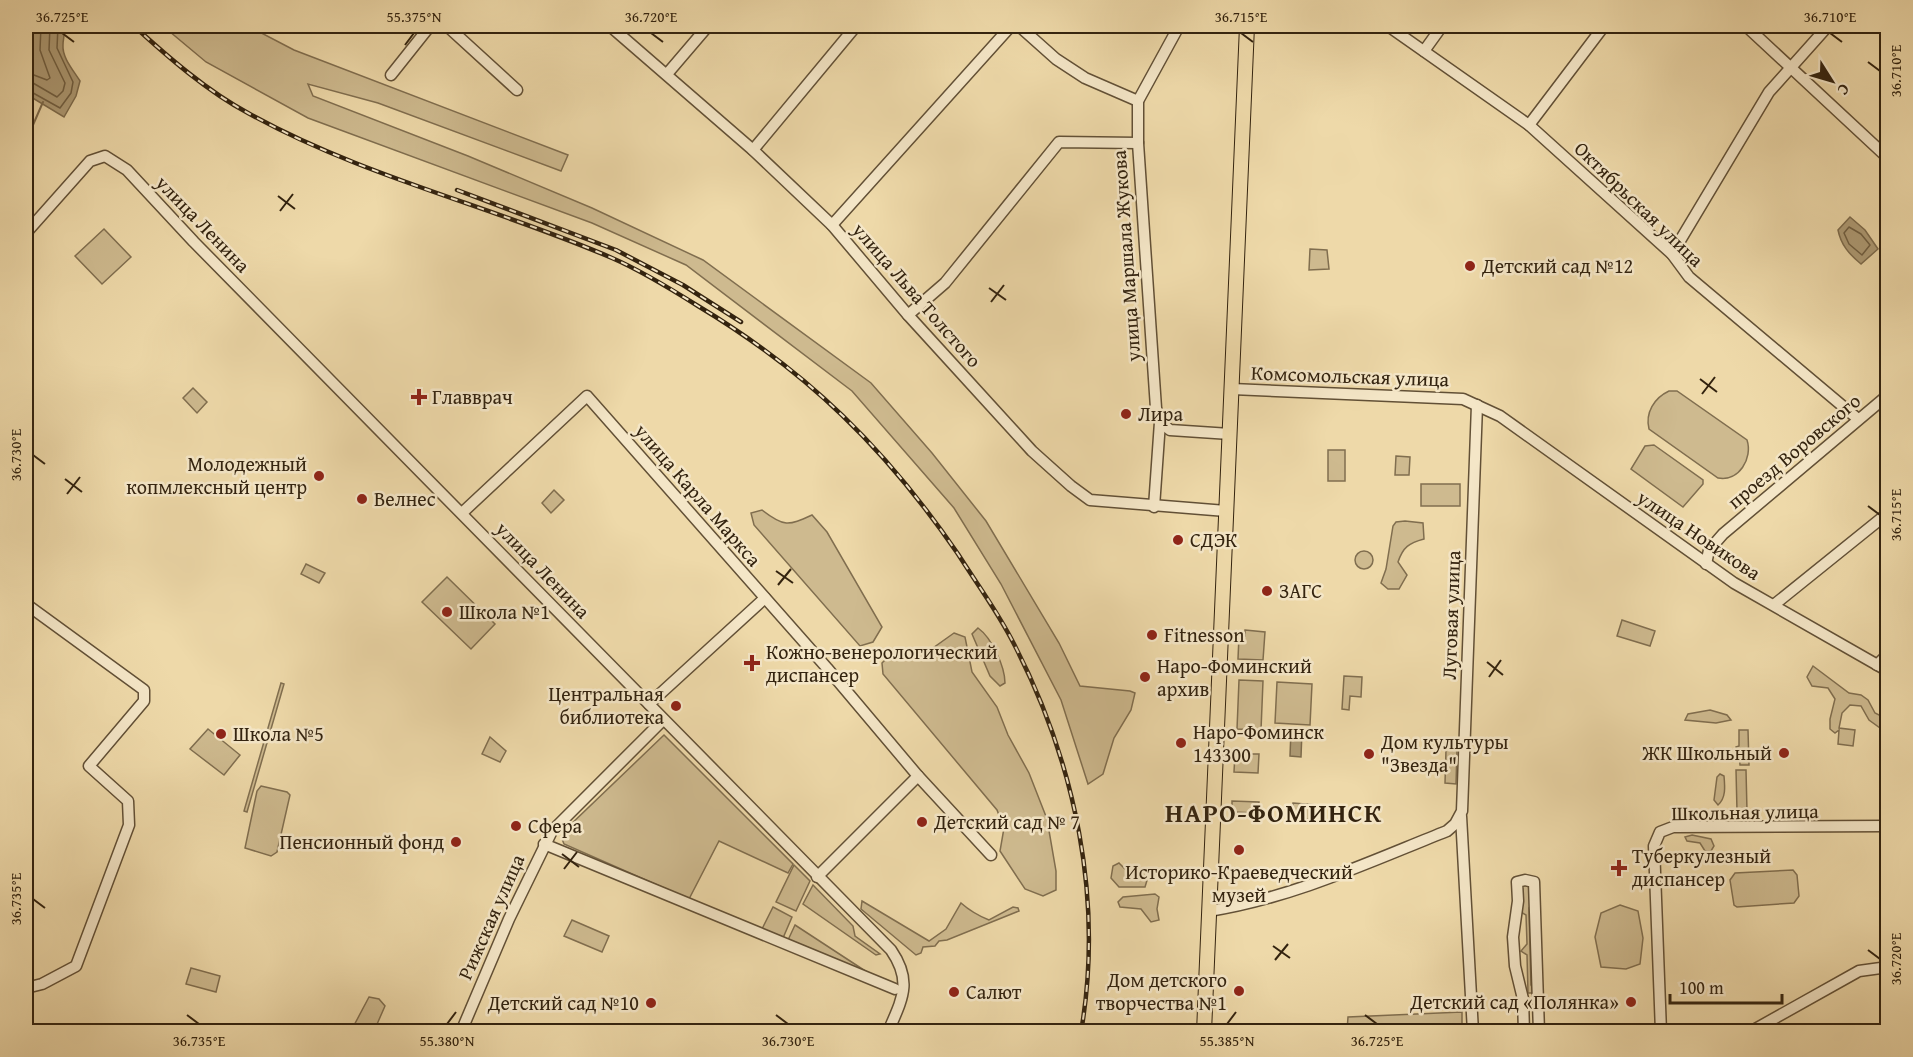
<svg xmlns="http://www.w3.org/2000/svg" width="1913" height="1057" font-family="'Gentium Book Plus',serif">
<style>
.green{fill:#ceba8f;stroke:#806e4f;stroke-width:1.5}
.water{fill:#ae9b75;stroke:#7d6b4c;stroke-width:1.5}
.lines{fill:none;stroke-linecap:round;stroke-linejoin:round}
.shore{stroke:#705f42;stroke-width:1.5}
.stream{stroke:#7d6b4c;stroke-width:2}
.minor-casing{stroke:#625036;stroke-width:13}
.major-casing{stroke:#33230f;stroke-width:16}
.minor{stroke:#f4e6c7;stroke-width:10}
.major{stroke:#eed9a9;stroke-width:14}
.rail-casing{stroke:#33230f;stroke-width:4.5}
.rail{stroke:#f4e6c7;stroke-width:2;stroke-dasharray:7;stroke-linecap:butt}
.ticks{fill:none;stroke:#33230f;stroke-width:2}
.poi-dot{fill:#8f2418;stroke:#f4e6c7;stroke-width:2}
.labels{text-anchor:middle;stroke-width:5;stroke-linejoin:round;paint-order:stroke}
.street-label{font-size:20px;fill:#33230f;stroke:#f4e6c7}
.poi-label{font-size:20px;fill:#33230f;stroke:#f4e6c7;text-anchor:start}
.district-label{font-size:26px;font-weight:bold;letter-spacing:1.5px;fill:#33230f;stroke:#f4e6c7}
.neatline{fill:none;stroke:#33230f;stroke-width:2}
.ticks-label{font-size:15px;text-anchor:middle;fill:#33230f}
</style>
<rect width="100%" height="100%" fill="#eed9a9"/>
<filter id="stains"><feTurbulence type="fractalNoise" baseFrequency=".00333" numOctaves="4"/><feColorMatrix values="0 0 0 0 .2 0 0 0 0 .09 0 0 0 0 .02 0 0 0 .5 -.17"/></filter>
<radialGradient id="worn" r=".72"><stop offset=".6" stop-color="#630" stop-opacity="0"/><stop offset="1" stop-color="#630" stop-opacity=".3"/></radialGradient>
<g class="green">
<polygon points="163,26 248,26 294,50 568,155 561,171 378,103 308,84 313,96 468,156 592,208 703,260 871,383 932,453 986,521 1059,643 1080,686 1130,691 1135,693 1131,710 1114,738 1103,774 1088,784 1061,700 1001,584 954,508 852,391 686,265 592,223 308,118 206,62"/>
<polygon points="104,229 131,257 102,284 75,256"/>
<polygon points="1310,249 1327,250 1329,269 1309,270"/>
<polygon points="193,388 207,402 197,413 183,398"/>
<path d="M1669,391h8l70,49c6,18 -8,42 -29,38l-69,-49c-4,-16 5,-31 20,-38z"/>
<polygon points="1654,445 1703,480 1703,484 1683,507 1631,469 1645,446"/>
<rect x="1328" y="450" width="17" height="31"/>
<polygon points="1396,456 1410,457 1409,475 1395,475"/>
<rect x="1421" y="484" width="39" height="22"/>
<polygon points="554,490 564,500 551,513 542,503"/>
<path d="M762,510c22,17 26,16 50,5l15,17 55,95 -9,15 -13,4 -106,-121 -3,-12z"/>
<path d="M1405,521l18,2 1,16c-15,4 -21,8 -26,23l9,13 -8,14h-11l-7,-6 5,-14 7,-43 3,-4z"/>
<circle cx="1364" cy="560" r="9"/>
<polygon points="306,564 325,573 319,583 301,574"/>
<polygon points="447,577 495,624 471,649 422,602"/>
<polygon points="1622,620 1655,631 1650,646 1617,636"/>
<path d="M978,628c14,10 27,39 27,55l-5,3 -10,-10 -18,-42z"/>
<polygon points="1245,630 1265,632 1263,660 1238,659 1239,636 1245,636"/>
<polygon points="954,633 965,637 972,672 997,707 1008,735 1029,773 1047,819 1056,871 1056,890 1043,896 1025,889 1000,851 1004,828 997,810 883,674 882,663 894,651 914,655 930,650"/>
<polygon points="1813,666 1849,693 1861,695 1868,700 1875,713 1887,719 1887,733 1869,720 1861,706 1850,705 1842,713 1839,728 1855,730 1853,746 1838,744 1839,730 1835,733 1830,729 1830,719 1835,699 1828,688 1812,686 1807,677"/>
<polygon points="1344,676 1362,677 1361,697 1350,696 1349,710 1342,709"/>
<polygon points="1239,680 1263,681 1261,730 1237,729"/>
<polygon points="1277,682 1312,684 1310,725 1275,723"/>
<polygon points="281,683 284,684 247,812 244,811"/>
<polygon points="1710,710 1727,715 1731,720 1716,723 1685,720 1688,714"/>
<polygon points="208,729 240,755 224,775 190,749"/>
<polygon points="1739,730 1748,730 1749,765 1740,765 1739,751 1737,751 1736,747 1739,746"/>
<polygon points="664,735 793,864 788,873 719,841 689,899 564,844 562,839 564,831"/>
<polygon points="490,737 506,751 500,762 482,754"/>
<polygon points="1446,750 1457,750 1456,784 1445,783"/>
<polygon points="1235,754 1259,754 1258,773 1234,772"/>
<polygon points="1736,770 1746,770 1747,811 1737,811"/>
<path d="M1720,774l4,2c1,11 2,22 -6,29l-4,-5 3,-23z"/>
<polygon points="261,786 287,792 290,795 277,852 271,856 245,848 257,791"/>
<polygon points="1232,801 1259,802 1258,813 1232,812"/>
<polygon points="1293,803 1317,805 1316,820 1292,818"/>
<polygon points="1692,835 1711,839 1714,846 1711,851 1705,851 1700,843 1687,841 1685,837"/>
<polygon points="1119,863 1126,870 1145,871 1148,877 1145,887 1119,887 1111,878 1113,866"/>
<polygon points="794,865 810,881 796,911 776,902"/>
<polygon points="1793,870 1797,875 1799,896 1794,903 1737,907 1734,905 1730,880 1735,873"/>
<polygon points="1523,884 1531,884 1533,903 1529,908 1531,985 1536,993 1528,993 1527,955 1521,951 1527,944 1526,915 1521,912 1520,888"/>
<polygon points="813,885 853,926 855,936 880,954 876,955 803,904"/>
<polygon points="1155,894 1159,897 1157,909 1159,920 1151,922 1141,909 1120,907 1118,902 1123,897"/>
<path d="M862,901l67,40 17,-12 15,-26c9,8 18,13 28,17l24,-13 5,1 1,3 -72,29 -8,1 -4,5 -12,1 -2,6 -5,2 -55,-46z"/>
<polygon points="1620,905 1638,911 1643,938 1640,964 1626,969 1601,967 1595,937 1601,913"/>
<polygon points="773,907 792,917 783,938 762,929"/>
<polygon points="572,920 609,936 602,952 564,936"/>
<polygon points="795,925 873,976 788,940"/>
<polygon points="191,968 220,976 216,992 186,984"/>
<polygon points="369,997 379,999 385,1006 374,1031 351,1031"/>
<polygon points="1462,1012 1462,1031 1347,1031 1348,1017"/>
</g>
<g class="water">
<path d="M26,26h37c3,7 0,11 0,19 -1,13 11,26 17,36l-4,15 -12,21 -38,-23z"/>
<path d="M1850,217l15,13 13,19 -17,15c-12,-10 -20,-19 -23,-34z"/>
<polygon points="1291,730 1302,731 1301,757 1290,756"/>
</g>
<g class="lines">
<g class="shore">
<polyline points="26,72 47,80 50,78 40,50 41,26"/>
<polyline points="26,81 33,83 57,97 63,91 65,83 49,50 50,26"/>
<polyline points="26,89 60,108 71,93 73,82 57,48 58,26"/>
<polygon points="1849,227 1861,234 1870,245 1862,255 1849,244 1844,233"/>
</g>
<polyline class="stream" points="26,141 43,102"/>
<g class="minor-casing">
<g id="minor">
<polyline points="447,26 517,90"/>
<polyline points="610,26 753,150 832,225 908,315 1032,451 1071,486 1090,500 1226,511"/>
<polyline points="1019,26 1056,59 1085,78 1138,101"/>
<polyline points="1179,26 1138,101 1138,143 1156,408 1160,422 1170,430 1230,434"/>
<polyline points="1388,26 1529,125 1672,254 1689,277 1858,419"/>
<polyline points="1746,26 1888,158"/>
<polyline points="1424,51 1442,26"/>
<polyline points="667,74 708,26"/>
<polyline points="391,75 430,26"/>
<polyline points="1529,125 1604,26"/>
<polyline points="753,150 856,26"/>
<polyline points="832,225 1011,26"/>
<path d="M26,233l64,-72 15,-5 22,14 67,72 697,708c22,32 11,49 -3,82"/>
<polyline points="1672,254 1769,92 1828,26"/>
<polyline points="908,315 945,283 1059,142 1138,143"/>
<polyline points="1232,389 1463,399 1500,416 1734,583 1888,671"/>
<polyline points="1154,507 1160,422"/>
<polyline points="462,513 587,396 827,668 918,776 991,855"/>
<polyline points="1706,564 1709,550 1723,534 1888,395"/>
<polyline points="26,604 144,690 144,701 89,766 128,801 129,825 76,966 42,984 26,988"/>
<polyline points="1775,604 1888,513"/>
<polyline points="1877,665 1888,654"/>
<polyline points="649,704 765,598"/>
<polyline points="1461,816 1473,1032"/>
<polyline points="544,844 895,989"/>
<polyline points="817,877 918,776"/>
<path d="M1209,911c83,-13 160,-49 238,-80l8,-7 7,-13 15,-406"/>
<polyline points="461,1032 509,919 552,831 663,720"/>
<polyline points="1524,1032 1523,999 1515,966 1513,937 1518,901 1517,882 1525,880 1534,882 1539,1032"/>
<polyline points="1661,1032 1654,846 1660,832 1673,827 1888,826"/>
<polyline points="1750,1032 1859,971 1888,967"/>
</g>
</g>
<g class="major-casing">
<polyline id="major" points="1204,1032 1247,26"/>
</g>
<use href="#minor" class="minor"/>
<use href="#major" class="major"/>
<g class="rail-casing">
<g id="rail">
<path d="M134,26c34,31 73,65 114,87 115,64 244,93 364,145 30,13 59,31 86,48 110,66 188,143 260,248 19,30 40,58 56,90 61,118 90,255 67,388"/>
<polyline points="457,190 616,250 683,285 741,322"/>
</g>
</g>
<use href="#rail" class="rail"/>
</g>
<path class="ticks" d="M62,33l12,9M651,33l12,9M1241,33l12,9M1830,33l12,9M405,45l9,-12M1868,62l12,9M278,196l17,13M280,211l13,-17M989,288l17,12M991,302l13,-17M1700,379l17,13M1702,394l13,-17M33,455l12,9M65,479l17,13M67,494l13,-17M1868,506l12,9M776,571l17,12M778,585l13,-16M1487,662l16,13M1489,677l12,-17M562,854l17,13M564,869l13,-17M33,899l12,9M1273,946l17,12M1868,950l12,9M1275,960l13,-16M187,1015l12,9M776,1015l12,9M1365,1015l12,9M447,1024l9,-12M1227,1024l9,-12"/>
<g class="poi-dot">
<circle cx="1470" cy="266" r="6"/>
<path d="M416 388h6v6h6v6h-6v6h-6v-6h-6v-6h6z"/>
<circle cx="1126" cy="414" r="6"/>
<circle cx="319" cy="476" r="6"/>
<circle cx="362" cy="499" r="6"/>
<circle cx="1178" cy="540" r="6"/>
<circle cx="1267" cy="591" r="6"/>
<circle cx="447" cy="612" r="6"/>
<circle cx="1152" cy="635" r="6"/>
<path d="M749 654h6v6h6v6h-6v6h-6v-6h-6v-6h6z"/>
<circle cx="1145" cy="677" r="6"/>
<circle cx="676" cy="706" r="6"/>
<circle cx="221" cy="734" r="6"/>
<circle cx="1181" cy="743" r="6"/>
<circle cx="1784" cy="753" r="6"/>
<circle cx="1369" cy="754" r="6"/>
<circle cx="922" cy="822" r="6"/>
<circle cx="516" cy="826" r="6"/>
<circle cx="456" cy="842" r="6"/>
<circle cx="1239" cy="850" r="6"/>
<path d="M1616 859h6v6h6v6h-6v6h-6v-6h-6v-6h6z"/>
<circle cx="1239" cy="991" r="6"/>
<circle cx="954" cy="992" r="6"/>
<circle cx="1631" cy="1002" r="6"/>
<circle cx="651" cy="1003" r="6"/>
</g>
<g class="labels">
<g class="street-label">
<text transform="translate(1639 204) rotate(44)" y="7">Октябрьская улица</text>
<text transform="translate(203 224) rotate(46)" y="7">улица Ленина</text>
<text transform="translate(1126 256) rotate(-94)" y="7">улица Маршала Жукова</text>
<text transform="translate(917 295) rotate(49)" y="7">улица Льва Толстого</text>
<text transform="translate(1350 376) rotate(2)" y="7">Комсомольская улица</text>
<text transform="translate(1794 451) rotate(-40)" y="7">проезд Воровского</text>
<text transform="translate(698 495) rotate(49)" y="7">улица Карла Маркса</text>
<text transform="translate(1699 535) rotate(34)" y="7">улица Новикова</text>
<text transform="translate(543 570) rotate(46)" y="7">улица Ленина</text>
<text transform="translate(1451 615) rotate(-88)" y="7">Луговая улица</text>
<text transform="translate(1745 812) rotate(-1)" y="7">Школьная улица</text>
<text transform="translate(491 917) rotate(-66)" y="7">Рижская улица</text>
</g>
<g class="poi-label">
<text x="1482" y="273">Детский сад №12</text>
<text x="432" y="404">Главврач</text>
<text x="1138" y="421">Лира</text>
<text x="307" y="471" text-anchor="end">Молодежный<tspan x="307" dy="23">копмлексный центр</tspan></text>
<text x="374" y="506">Велнес</text>
<text x="1190" y="547">СДЭК</text>
<text x="1279" y="598">ЗАГС</text>
<text x="459" y="619">Школа №1</text>
<text x="1164" y="642">Fitnesson</text>
<text x="766" y="659">Кожно-венерологический<tspan x="766" dy="23">диспансер</tspan></text>
<text x="1157" y="673">Наро-Фоминский<tspan x="1157" dy="23">архив</tspan></text>
<text x="664" y="701" text-anchor="end">Центральная<tspan x="664" dy="23">библиотека</tspan></text>
<text x="1193" y="739">Наро-Фоминск<tspan x="1193" dy="23">143300</tspan></text>
<text x="233" y="741">Школа №5</text>
<text x="1381" y="749">Дом культуры<tspan x="1381" dy="23">"Звезда"</tspan></text>
<text x="1772" y="760" text-anchor="end">ЖК Школьный</text>
<text x="934" y="829">Детский сад № 7</text>
<text x="528" y="833">Сфера</text>
<text x="444" y="849" text-anchor="end">Пенсионный фонд</text>
<text x="1632" y="863">Туберкулезный<tspan x="1632" dy="23">диспансер</tspan></text>
<text x="1239" y="879" text-anchor="middle">Историко-Краеведческий<tspan x="1239" dy="23">музей</tspan></text>
<text x="1227" y="987" text-anchor="end">Дом детского<tspan x="1227" dy="23">творчества №1</tspan></text>
<text x="966" y="999">Салют</text>
<text x="1619" y="1009" text-anchor="end">Детский сад «Полянка»</text>
<text x="639" y="1010" text-anchor="end">Детский сад №10</text>
</g>
<g class="district-label">
<text x="1274" y="822">НАРО-ФОМИНСК</text>
</g>
</g>
<rect width="1913" height="1057" fill="none" stroke="#eed9a9" stroke-width="66"/>
<g transform="translate(1832 81) rotate(127)" stroke="#f4e6c7" stroke-width="4.5" paint-order="stroke">
<path d="M0-4.5L10 22L0 15L-10 22Z" fill="#33230f"/>
<text y="-9" font-size="16" font-weight="bold" text-anchor="middle" fill="#33230f">С</text>
</g>
<path d="M1670 994v9h112v-9" fill="none" stroke="#33230f" stroke-width="3"/>
<text x="1679" y="994" font-size="18" fill="#33230f" stroke="#f4e6c7" stroke-width="4.5" paint-order="stroke">100 m</text>
<rect x="33" y="33" width="1847" height="991" class="neatline"/>
<g class="ticks-label">
<text x="62" y="22">36.725°E</text>
<text x="414" y="22">55.375°N</text>
<text x="651" y="22">36.720°E</text>
<text x="1241" y="22">36.715°E</text>
<text x="1830" y="22">36.710°E</text>
<text transform="translate(1896 71) rotate(-90)" y="5">36.710°E</text>
<text transform="translate(16 455) rotate(-90)" y="5">36.730°E</text>
<text transform="translate(1896 515) rotate(-90)" y="5">36.715°E</text>
<text transform="translate(16 899) rotate(-90)" y="5">36.735°E</text>
<text transform="translate(1896 959) rotate(-90)" y="5">36.720°E</text>
<text x="199" y="1046">36.735°E</text>
<text x="447" y="1046">55.380°N</text>
<text x="788" y="1046">36.730°E</text>
<text x="1227" y="1046">55.385°N</text>
<text x="1377" y="1046">36.725°E</text>
</g>
<rect width="100%" height="100%" filter="url(#stains)"/>
<rect width="100%" height="100%" fill="url(#worn)"/>
</svg>
